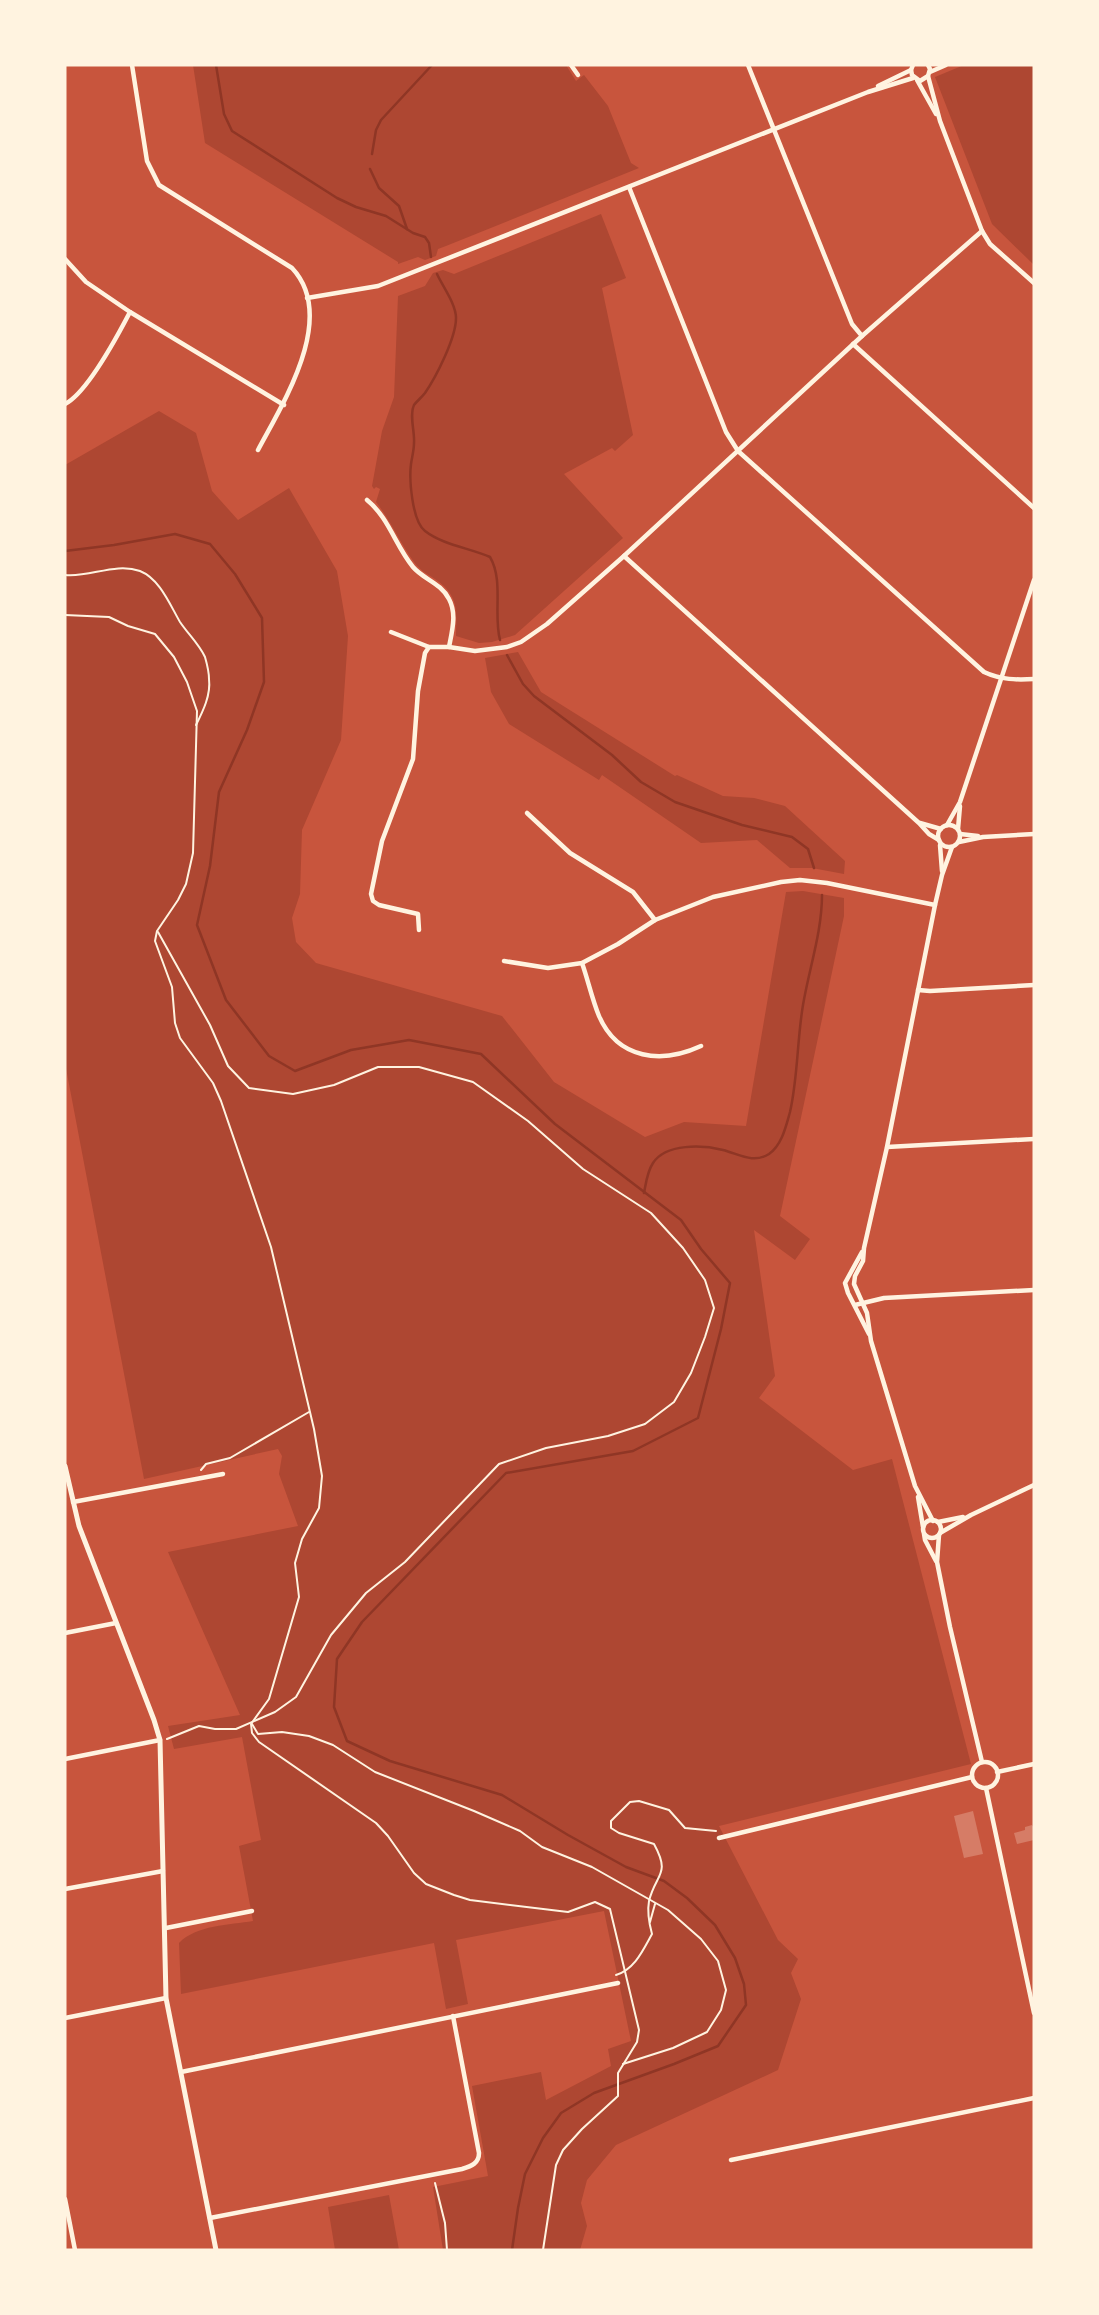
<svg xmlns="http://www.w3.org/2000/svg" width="1099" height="2315" font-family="Barlow,sans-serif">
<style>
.green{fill:#ae4732}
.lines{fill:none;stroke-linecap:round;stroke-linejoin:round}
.stream{stroke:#8f3625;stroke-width:2.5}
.building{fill:#d67c66}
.path{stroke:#fff3e0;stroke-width:2}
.minor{stroke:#fff3e0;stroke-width:4.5}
.tertiary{stroke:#fff3e0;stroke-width:5}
</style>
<rect width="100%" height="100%" fill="#c8553d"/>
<g class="green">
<polygon points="193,65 566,65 576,81 584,75 608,106 631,163 639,168 446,246 438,249 436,256 425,260 418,257 398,264 398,262 205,143"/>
<polygon points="964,65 1034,65 1034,265 992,224 935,77"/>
<path d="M601,214l25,64 -24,10 31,147 -18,16 -3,-3 -48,26 59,64 -108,97 -23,7 -13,1 -23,-7c0,-22 4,-38 -17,-54 -9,-7 -18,-10 -25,-20 -14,-19 -23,-41 -38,-60l4,-13 -4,-2 -2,2 -2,-3 10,-55 12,-34 4,-101 27,-10 8,-13 10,-3 11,4z"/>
<path d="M159,411l37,22 16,58 26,29 51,-32 48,83 11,65 -7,104 -39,90 -2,64 -8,24 4,24 20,21 186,53 52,66 91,55 39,-15 62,4 40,-234 17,-1 41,7v18l-64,300 30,23 -15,21 -41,-30 21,146 -16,22 94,72 39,-11 79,305 -252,62 59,114 20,19 -7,14 10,26 -23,71 -162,75 -29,35 -6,23 6,23 -7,24h-137l-10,-63 55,-11 -16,-90 69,-14 5,28 65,-34 -3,-17 23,-8 -27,-130 -148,29 12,64 -22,5 -12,-66 -253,51 -2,-51c17,-18 51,-18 74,-22l-14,-75 22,-6 -19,-103 -68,12 -6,-23 72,-11 -72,-163 130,-26 -19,-52 3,-18 -4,-7 -134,30 -79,-416v-598z"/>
<polygon points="518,652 541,692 675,776 677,775 723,796 754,798 785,806 845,861 844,874 812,868 790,868 757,840 701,843 602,775 599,780 509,724 491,692 485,658"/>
<polygon points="389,2195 399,2250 335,2250 328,2207"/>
</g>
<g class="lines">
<g class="stream">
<polyline points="216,65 224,114 232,131 337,198 356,207 386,216 413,233 425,237 429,243 431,257"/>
<polyline points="372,154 376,130 381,120 432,65"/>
<polyline points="370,169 379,188 399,206 407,229"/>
<path d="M437,274c6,13 19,30 19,44 0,20 -20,59 -31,75 -3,4 -8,8 -11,12 -5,10 1,27 0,38 0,7 -2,14 -3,21 -2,15 1,57 14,67 18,14 45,17 65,26 14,24 3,57 10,83"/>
<polyline points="65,551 114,545 175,534 210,544 235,574 262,618 264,682 247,730 219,792 210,866 197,925 226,1000 269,1056 295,1071 351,1050 409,1040 481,1054 555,1124 681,1220 701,1249 730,1283 721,1329 698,1418 633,1451 506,1473 362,1622 337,1659 334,1707 347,1741 390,1761 502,1795 568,1835 626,1867 664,1881 687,1898 715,1925 735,1958 744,1984 746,2005 718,2046 674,2064 594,2093 561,2113 543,2138 525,2174 518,2208 512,2250"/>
<polyline points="507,655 523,684 534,696 612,755 641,782 675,802 742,825 792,837 808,849 814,868"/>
<path d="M644,1193c2,-10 3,-21 9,-30 13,-20 50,-18 70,-13 16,4 30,14 46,4 13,-9 17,-28 21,-42 8,-35 7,-72 13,-107 6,-36 19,-73 19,-110"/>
</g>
</g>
<g class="building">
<polygon points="973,1811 983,1854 964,1858 954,1816"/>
<polygon points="1032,1825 1034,1828 1034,1840 1017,1844 1014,1833 1025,1830 1025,1827"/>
</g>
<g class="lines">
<g class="path">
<path d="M65,575c24,3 50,-13 75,-4 20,8 30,34 40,51 8,12 19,22 25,35 2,7 4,15 4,22 2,16 -6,32 -13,46"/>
<polyline points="65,615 109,617 128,626 155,634 174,657 187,682 197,711 193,853 186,884 178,900 157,931 155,941 172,987 175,1023 180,1038 213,1083 221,1101 271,1247 314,1429 322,1476 319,1508 302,1539 295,1563 299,1597 269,1699 251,1724 252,1733 259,1742 376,1823 388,1836 414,1873 426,1884 454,1895 470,1900 568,1912 595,1902 610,1909 639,2030 637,2042 618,2073 618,2096 582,2129 563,2150 556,2165 543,2250"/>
<polyline points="158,932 210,1025 228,1066 249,1088 293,1094 334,1085 378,1067 419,1067 473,1082 528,1121 583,1169 651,1213 683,1248 705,1280 714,1308 705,1337 691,1373 674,1402 645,1424 608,1436 546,1448 499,1464 405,1562 366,1593 331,1635 296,1697 275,1712 236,1729 215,1729 199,1726 167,1739"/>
<polyline points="201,1470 206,1464 230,1458 309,1412"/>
<polyline points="252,1724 258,1734 282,1732 309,1736 333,1745 375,1772 474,1811 520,1831 542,1847 592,1867 668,1910 701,1939 718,1961 726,1990 721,2010 707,2032 673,2048 623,2064"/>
<polyline points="650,1922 655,1904"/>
<path d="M616,1975c19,-6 27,-25 36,-41 -3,-11 -5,-22 -3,-33 7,-28 22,-26 5,-57l-35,-11 -8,-5v-7l19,-19 9,-1 30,9 16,18 31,3"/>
<polyline points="435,2183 445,2223 447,2250"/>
</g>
<g class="minor">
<path d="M132,65l15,96 12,24 133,83c46,49 -9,135 -34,182"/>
<polyline points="571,65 578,75"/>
<polyline points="748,65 852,324 862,336"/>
<polyline points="913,65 911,70 912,75 920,81 928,76 930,69 928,65"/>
<polyline points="930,72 946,65"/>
<polyline points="928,76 940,121 982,231 990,244 1034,283"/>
<polyline points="917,80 936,114"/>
<polyline points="878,86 911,70"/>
<path d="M629,187l97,245 12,19 246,221c17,8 33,8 50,7"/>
<polyline points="65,259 86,282 130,312 284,405"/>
<polyline points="307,298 378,286 868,92 913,78"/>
<polyline points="853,344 1034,508"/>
<path d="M65,404c22,-11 53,-69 65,-92"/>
<path d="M367,500c22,18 28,45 46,67 10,12 28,16 36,32 8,15 3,32 0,48"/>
<polyline points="624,556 919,823 929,834 939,840"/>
<polyline points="391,632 429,647 449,647 475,651 507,647 521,642 547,624 624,556 862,336 982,231"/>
<polyline points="527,813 570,853 633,892 655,920"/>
<polyline points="920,823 941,829"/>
<circle cx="949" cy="836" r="11"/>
<polyline points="947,825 960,802 1034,580"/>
<polyline points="958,829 960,806"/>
<polyline points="960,834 978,836"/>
<polyline points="959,842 983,837 1034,834"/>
<polyline points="940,845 942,871"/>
<polyline points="419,930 418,914 379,905 373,901 371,894 382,841 413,759 418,691 425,653 429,647"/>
<polyline points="504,961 548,968 582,963 618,944 655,920 713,897 781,882 800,880 827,883 935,905"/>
<path d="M582,963c6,17 10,36 17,53 19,44 63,48 102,30"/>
<polyline points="918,990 930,991 1034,985"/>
<polyline points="887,1147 1034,1139"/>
<polyline points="862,1252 845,1283 848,1293 869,1334"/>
<polyline points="855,1305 884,1298 1034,1290"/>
<polyline points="918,1497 923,1527"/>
<polyline points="73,1502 223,1474"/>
<circle cx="932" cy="1529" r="9"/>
<polyline points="933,1521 915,1486 871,1341 867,1313 854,1284 855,1276 863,1261 864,1248 887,1147 935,905 942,875 952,847"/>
<polyline points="938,1522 963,1517"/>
<polyline points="940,1533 971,1515 1034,1485"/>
<polyline points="924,1534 925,1540 936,1561"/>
<polyline points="939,1535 937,1562 950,1627 982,1762"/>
<polyline points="65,1633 116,1623"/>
<polyline points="65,1759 160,1740"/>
<circle cx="985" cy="1775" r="13"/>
<polyline points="997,1772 1034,1764"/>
<polyline points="986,1788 1034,2013"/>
<polyline points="719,1838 972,1777"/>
<polyline points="65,1889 163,1871"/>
<polyline points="166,1928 252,1911"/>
<polyline points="65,2018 166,1998"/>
<polyline points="181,2072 618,1983"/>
<polyline points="731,2160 1034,2098"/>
<polyline points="65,2199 75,2250"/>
<path d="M210,2218l252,-49c10,-3 17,-6 17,-16l-26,-137"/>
</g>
<polyline class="tertiary" points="65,1466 79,1526 154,1720 160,1740 166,1998 216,2250"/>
</g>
<rect width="1099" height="2315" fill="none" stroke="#fff3e0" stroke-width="133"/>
</svg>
